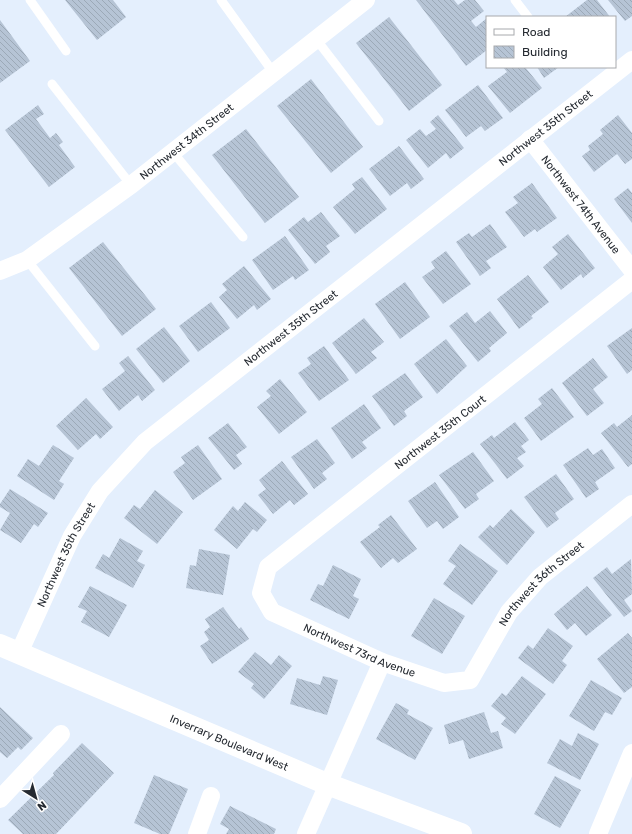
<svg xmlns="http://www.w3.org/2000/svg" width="632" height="834" font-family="Rubik,sans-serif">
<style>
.building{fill:url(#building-back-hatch)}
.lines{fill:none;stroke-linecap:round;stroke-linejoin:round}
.lane{stroke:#fff;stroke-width:9}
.street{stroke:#fff;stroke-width:18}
.secondary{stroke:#fff;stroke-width:22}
.labels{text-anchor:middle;stroke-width:3;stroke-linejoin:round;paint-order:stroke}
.street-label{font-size:11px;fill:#252a31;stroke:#fff}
</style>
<defs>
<pattern id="building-back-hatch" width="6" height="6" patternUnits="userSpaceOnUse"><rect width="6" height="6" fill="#b6c4d5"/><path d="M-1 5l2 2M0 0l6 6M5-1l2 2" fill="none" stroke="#9ca9b7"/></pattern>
</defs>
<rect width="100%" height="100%" fill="#e4effd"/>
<g class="building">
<polygon points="65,0 113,0 126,17 97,40"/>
<polygon points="416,0 454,0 458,5 465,0 475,0 484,11 471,21 476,27 487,18 487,50 466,66"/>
<polygon points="587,0 597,0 610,17 565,17"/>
<polygon points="608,0 632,0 632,16 625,21"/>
<polygon points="389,17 442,85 409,111 356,43"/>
<polygon points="0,20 30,61 0,83"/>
<polygon points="503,67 525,67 542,88 510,113 488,86 507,72"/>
<polygon points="537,67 559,67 544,78"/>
<polygon points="311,79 363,147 331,173 277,106"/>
<polygon points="478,85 503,118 485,131 481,126 466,137 445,110"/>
<polygon points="38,105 44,114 36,119 50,138 56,133 63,142 59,145 75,167 49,187 5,130"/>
<polygon points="438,115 464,148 450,159 446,153 428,168 406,140 420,129 426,136 436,129 430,122"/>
<polygon points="618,115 632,133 632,159 625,164 617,154 594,172 582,156 590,150 588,146 603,134 600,130"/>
<polygon points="246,129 299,197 265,223 212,155"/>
<polygon points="399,146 424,179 411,189 407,183 390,196 369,169"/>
<polygon points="362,177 387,209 355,234 333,207 355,189 352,184"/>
<polygon points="532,183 557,218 537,232 535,229 524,237 505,212 518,203 513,197"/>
<polygon points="628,188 632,193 632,223 614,199"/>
<polygon points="321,212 340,236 326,246 330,252 315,264 288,230 304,217 308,222"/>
<polygon points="490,224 507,247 486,261 491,268 480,276 456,242 469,233 472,237"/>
<polygon points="568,234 595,268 583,278 581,274 561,290 543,267 558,254 552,247"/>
<polygon points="285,236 309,270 295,280 293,276 273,290 252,260"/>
<polygon points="103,242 156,309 122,336 69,268"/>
<polygon points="446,251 471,284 443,304 422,277 435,268 431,262"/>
<polygon points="244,266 271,299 257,310 254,305 237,319 219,297 227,290 222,284"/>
<polygon points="528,275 549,302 531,316 533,318 519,329 497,299"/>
<polygon points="405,282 430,317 400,339 375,304"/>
<polygon points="211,302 230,328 198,352 179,326"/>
<polygon points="490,311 507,333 489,348 491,351 478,362 449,326 467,312 475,323"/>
<polygon points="364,318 384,342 371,352 377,358 356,374 332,343"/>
<polygon points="164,327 190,361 163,383 136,349"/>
<polygon points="632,328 632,370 627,374 607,346"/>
<polygon points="446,339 467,366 437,394 414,364"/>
<polygon points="324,346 349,380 319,401 298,373 311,364 307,358"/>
<polygon points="128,356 155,390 142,401 138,395 119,411 102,389 125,371 119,363"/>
<polygon points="593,358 608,377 593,389 604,403 587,416 562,383"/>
<polygon points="405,373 423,397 404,411 407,416 394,426 372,396"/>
<polygon points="280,379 307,412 279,434 257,407 271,396 266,391"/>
<polygon points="552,388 574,417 541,441 524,418 542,404 538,399"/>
<polygon points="86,398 113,427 100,439 96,434 78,450 56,426"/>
<polygon points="364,404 381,428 362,442 367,448 352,459 331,428"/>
<polygon points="632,415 632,464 628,467 601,433 614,423 617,427"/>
<polygon points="515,422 529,440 521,446 526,452 517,458 524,466 507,479 480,444 492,435 494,438"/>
<polygon points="228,423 247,447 236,455 242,464 234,470 208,438"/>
<polygon points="317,439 335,463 322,473 327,479 314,489 291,457"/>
<polygon points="53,445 74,458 59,481 64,484 54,500 17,476 28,459 39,466"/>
<polygon points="198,445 222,479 193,500 173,472 185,463 181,457"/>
<polygon points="588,448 593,455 602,449 615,468 595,482 599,489 586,498 563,465"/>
<polygon points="473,452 494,481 476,494 479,499 465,509 439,475"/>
<polygon points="282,461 308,494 294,505 290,500 273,514 258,495 266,489 259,480"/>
<polygon points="556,474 574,499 555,513 559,519 547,528 524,497"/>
<polygon points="435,482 459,517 443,529 437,521 427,528 408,501"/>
<polygon points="10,489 48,513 38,527 34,524 21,543 0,530 10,513 0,507 0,504"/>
<polygon points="155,490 183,512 157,544 124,518 134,505 140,509"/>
<polygon points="245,502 267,520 257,532 253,529 237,549 214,530 233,506 238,511"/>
<polygon points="511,509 535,532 507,565 478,537 490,525 493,528"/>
<polygon points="391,515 417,549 398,563 393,558 381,568 360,542 380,527 378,525"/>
<polygon points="120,538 143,551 137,561 145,565 133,588 95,568 103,554 109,558"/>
<polygon points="460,544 498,571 472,605 443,584 456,566 448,561"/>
<polygon points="199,549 230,555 223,595 186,588 190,565 196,566"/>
<polygon points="631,559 632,594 624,600 632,611 624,617 593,578 607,567 612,574"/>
<polygon points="333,565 361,579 353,596 359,599 349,619 310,600 318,584 323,586"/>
<polygon points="90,586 127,605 109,637 81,622 87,611 78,607"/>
<polygon points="587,586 612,615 586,636 575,623 567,630 554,614"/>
<polygon points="434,598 465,616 442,654 411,636"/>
<polygon points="223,607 239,629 241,627 249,639 212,664 200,646 209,640 204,632 210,627 205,619"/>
<polygon points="548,628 573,646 562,661 567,665 553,684 518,658 528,645 533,649"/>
<polygon points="628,633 632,638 632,687 624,693 597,659"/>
<polygon points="255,652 271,665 279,655 292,666 264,699 251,688 254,684 238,672"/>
<polygon points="323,676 338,680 327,715 290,704 297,678 320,685"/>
<polygon points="522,676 546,694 515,734 501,724 506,718 491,706 502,693 506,696"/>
<polygon points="591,680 622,698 612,715 605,712 594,731 569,716"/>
<polygon points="396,703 409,710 407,714 433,728 415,760 376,739"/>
<polygon points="0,707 33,738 21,750 18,747 7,758 0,752"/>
<polygon points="484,712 491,733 498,731 503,748 469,759 463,740 449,744 444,725"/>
<polygon points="578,733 599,744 580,780 547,763 560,739 572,746"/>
<polygon points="82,743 114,773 56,834 23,834 8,820 54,775 53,773"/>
<polygon points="154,775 188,789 169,834 160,834 134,823"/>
<polygon points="555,776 581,790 560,828 534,814"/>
<polygon points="230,806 276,829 274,834 226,834 229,829 220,824"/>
</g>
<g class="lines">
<g class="lane">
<polyline points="30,0 66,51"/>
<polyline points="221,0 273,72"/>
<polyline points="515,0 528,17"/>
<polyline points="316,39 379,121"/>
<polyline points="52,84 131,185"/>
<polyline points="172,151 243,237"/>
<polyline points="27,260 95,346"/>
</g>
<g class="street">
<path id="s1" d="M530,139l102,131"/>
<path id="s2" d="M0,271l27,-11 104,-75 235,-185"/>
<path id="s3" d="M632,280l-364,287 -7,26 11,19 110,50 62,21 26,-3 39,-68 31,-35 92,-73"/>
<path id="s4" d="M19,653l53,-117 28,-45 45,-49 487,-382"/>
<polyline points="0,799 61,734"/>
<polyline points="197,834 211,796"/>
<polyline points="306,834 382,662"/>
<polyline points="598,834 632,753"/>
</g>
<path class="secondary" id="s5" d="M0,645l327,139 134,50"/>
</g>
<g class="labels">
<g class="street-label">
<text dy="4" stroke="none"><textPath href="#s4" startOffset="757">Northwest 35th Street</textPath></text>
<text dy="4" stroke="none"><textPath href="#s2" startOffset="228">Northwest 34th Street</textPath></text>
<text dy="4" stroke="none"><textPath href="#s1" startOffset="83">Northwest 74th Avenue</textPath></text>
<text dy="4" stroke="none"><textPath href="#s4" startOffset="433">Northwest 35th Street</textPath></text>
<text transform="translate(440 432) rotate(-38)" y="4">Northwest 35th Court</text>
<text dy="4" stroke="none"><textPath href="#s4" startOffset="109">Northwest 35th Street</textPath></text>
<text dy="4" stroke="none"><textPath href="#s3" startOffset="846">Northwest 36th Street</textPath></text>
<text dy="4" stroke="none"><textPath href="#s3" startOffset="608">Northwest 73rd Avenue</textPath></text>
<text dy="4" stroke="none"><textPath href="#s5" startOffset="249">Inverrary Boulevard West</textPath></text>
</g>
</g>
<rect x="486" y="16" width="130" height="52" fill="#ffffff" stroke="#a8aaad"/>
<rect x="494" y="29" width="20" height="6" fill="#ffffff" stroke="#a8aaad"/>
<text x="522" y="36" font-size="12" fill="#252a31">Road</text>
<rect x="494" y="46" width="20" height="12" fill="url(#building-back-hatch)" stroke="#a8aaad"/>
<text x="522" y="56" font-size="12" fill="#252a31">Building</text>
<g transform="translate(36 798) rotate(143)" stroke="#ffffff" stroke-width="3" paint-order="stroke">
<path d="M0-3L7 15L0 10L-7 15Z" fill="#252a31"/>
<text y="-6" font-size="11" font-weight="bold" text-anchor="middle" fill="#252a31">N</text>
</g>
</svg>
